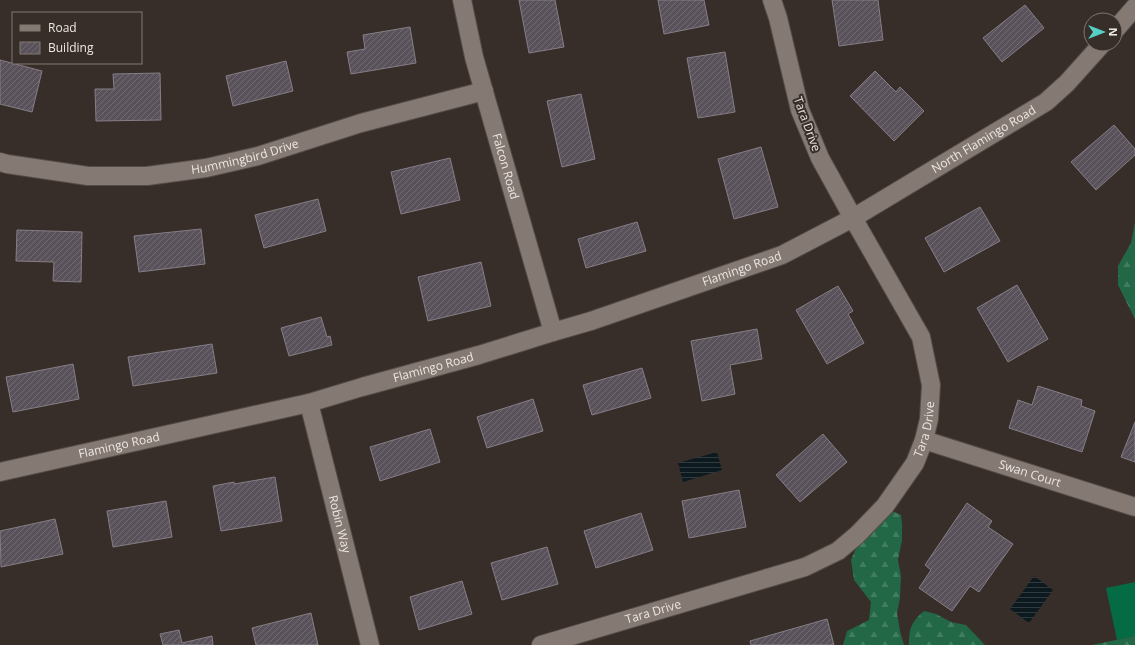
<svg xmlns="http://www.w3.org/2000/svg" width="1135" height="645" font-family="'Open Sans',sans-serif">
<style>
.grass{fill:#056b44}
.forest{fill:url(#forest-firs)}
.water{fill:url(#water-rules)}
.building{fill:url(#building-hatch);stroke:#857e87}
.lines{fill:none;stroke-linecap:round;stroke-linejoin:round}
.minor-casing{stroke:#554c48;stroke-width:20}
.minor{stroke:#847973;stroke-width:18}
.labels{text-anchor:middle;stroke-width:4;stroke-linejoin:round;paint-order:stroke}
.street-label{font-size:12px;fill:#ede7e3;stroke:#382e29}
</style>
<defs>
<pattern id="forest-firs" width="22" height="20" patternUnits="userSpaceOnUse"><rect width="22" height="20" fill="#226746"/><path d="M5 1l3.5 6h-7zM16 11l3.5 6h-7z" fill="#427d61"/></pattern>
<pattern id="water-rules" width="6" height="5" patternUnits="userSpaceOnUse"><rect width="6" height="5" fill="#0c1a1f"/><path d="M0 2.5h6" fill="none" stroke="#303b3f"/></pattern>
<pattern id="building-hatch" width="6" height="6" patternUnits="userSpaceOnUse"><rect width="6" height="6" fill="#5a525b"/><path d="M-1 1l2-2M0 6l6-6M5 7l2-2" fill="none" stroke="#726b72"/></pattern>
</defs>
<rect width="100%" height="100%" fill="#382e29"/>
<polygon class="grass" points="1135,582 1135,636 1117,640 1106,588"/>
<g class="forest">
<polygon points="1135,222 1135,319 1118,285 1118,266 1131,243"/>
<polygon points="892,511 901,515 902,524 902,540 898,560 901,576 900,598 897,613 900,631 904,645 843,645 847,631 869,620 871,602 854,580 851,560 862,535"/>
<path d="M924,611l12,3 15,8 15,3 19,20h-76c0,-16 2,-23 15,-34z"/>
<polygon points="1135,636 1135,645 1092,645"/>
</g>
<g class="water">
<polygon points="717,452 722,470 683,482 678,463"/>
<polygon points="1034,576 1053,590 1029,623 1010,609"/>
</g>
<g class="building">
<polygon points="519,0 555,0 564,47 529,53"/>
<polygon points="658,0 704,0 709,25 664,34"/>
<polygon points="832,0 878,0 883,40 839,46"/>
<polygon points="1025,5 1044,28 1002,62 983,38"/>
<polygon points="410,27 416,63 351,74 347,52 365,49 363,35"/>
<polygon points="725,52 735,112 698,118 687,58"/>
<polygon points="0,60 42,71 32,112 0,104"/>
<polygon points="286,61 293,91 233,106 226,76"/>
<polygon points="875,71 896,92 900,87 924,111 894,141 850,96"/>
<polygon points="160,73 161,120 96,121 95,89 114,89 113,74"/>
<polygon points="581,94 595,159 562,167 547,101"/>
<polygon points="1114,125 1135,149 1135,155 1096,190 1071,162"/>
<polygon points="761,147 778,207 734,219 718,159"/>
<polygon points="450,158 460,200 401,214 391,172"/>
<polygon points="318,199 326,231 264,248 255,215"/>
<polygon points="980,207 1000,241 944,272 925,238"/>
<polygon points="637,222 646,251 586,268 578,239"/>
<polygon points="201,229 205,264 139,272 134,236"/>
<polygon points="17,230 82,232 81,282 53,281 54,262 16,261"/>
<polygon points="481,262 491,306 428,321 418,277"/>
<polygon points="1017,285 1048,339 1008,362 977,308"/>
<polygon points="838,286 853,311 848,314 864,343 827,364 796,310"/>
<polygon points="321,317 327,337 330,336 332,345 289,356 281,328"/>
<polygon points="757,329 762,359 730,365 735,394 702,401 691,341"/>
<polygon points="212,344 217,373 133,386 128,357"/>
<polygon points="73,364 79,399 13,412 6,377"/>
<polygon points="642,368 651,398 592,415 583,385"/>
<polygon points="1038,386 1082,400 1081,406 1095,411 1082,452 1009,428 1018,400 1032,405"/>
<polygon points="533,399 543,431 487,448 477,417"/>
<polygon points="1135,422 1135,462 1121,457"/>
<polygon points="430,429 440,462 380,481 370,447"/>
<polygon points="823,434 847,462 800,502 776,475"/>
<polygon points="275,477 282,521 221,531 213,486 234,482 234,484"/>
<polygon points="739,490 746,527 689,538 682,501"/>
<polygon points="166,501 172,537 113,547 107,511"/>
<polygon points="967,503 992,521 988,527 1013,544 979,592 970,586 952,611 919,588 931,570 925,565"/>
<polygon points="641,513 653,550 596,568 584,531"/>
<polygon points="55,519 63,554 1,567 0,531"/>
<polygon points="547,547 558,584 502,600 491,563"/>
<polygon points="462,581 472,614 419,630 410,597"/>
<polygon points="311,613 318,645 256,645 252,628"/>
<polygon points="827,619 834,645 751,645 750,641"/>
<polygon points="179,630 182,643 212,636 213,645 163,645 160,634"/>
</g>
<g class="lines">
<g class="minor-casing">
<g id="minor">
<path id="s1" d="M462,0l12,57 79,275"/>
<polyline points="1115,30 1135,7"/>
<path id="s2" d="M0,162l7,2 81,12h59l59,-8 52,-12 103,-33 123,-32"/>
<path id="s3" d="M309,403l61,242"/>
<path id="s4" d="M924,440l211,67"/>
<path id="s5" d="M0,472l309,-69 53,-16 117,-32 74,-23 38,-11 191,-66 71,-37 193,-116 21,-19 35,-39"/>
<path id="s6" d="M541,645l264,-78 33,-16 19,-16 28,-29 30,-43 9,-23 5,-21 2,-34 -10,-48 -68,-119 -33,-60 -20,-48 -22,-92 -6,-18"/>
</g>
</g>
<use href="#minor" class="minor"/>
</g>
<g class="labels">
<g class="street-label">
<text transform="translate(807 124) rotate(70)" y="4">Tara Drive</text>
<text dy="4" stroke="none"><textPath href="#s5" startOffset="1045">North Flamingo Road</textPath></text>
<text dy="4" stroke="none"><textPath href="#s2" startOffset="248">Hummingbird Drive</textPath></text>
<text dy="4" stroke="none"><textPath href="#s1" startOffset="172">Falcon Road</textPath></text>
<text dy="4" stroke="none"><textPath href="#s5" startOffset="770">Flamingo Road</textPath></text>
<text dy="4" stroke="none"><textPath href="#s5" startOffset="446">Flamingo Road</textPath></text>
<text dy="4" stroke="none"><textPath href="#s6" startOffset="465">Tara Drive</textPath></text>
<text dy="4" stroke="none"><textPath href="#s5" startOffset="122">Flamingo Road</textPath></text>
<text dy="4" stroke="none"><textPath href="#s4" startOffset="111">Swan Court</textPath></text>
<text dy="4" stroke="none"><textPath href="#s3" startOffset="125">Robin Way</textPath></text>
<text dy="4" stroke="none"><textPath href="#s6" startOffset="117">Tara Drive</textPath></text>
</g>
</g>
<rect x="12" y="12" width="130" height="52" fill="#382e29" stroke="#807873"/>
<rect x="20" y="25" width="20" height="6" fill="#847973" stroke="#807873"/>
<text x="48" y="32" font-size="12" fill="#ede7e3">Road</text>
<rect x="20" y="42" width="20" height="12" fill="url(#building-hatch)" stroke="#807873"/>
<text x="48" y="52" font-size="12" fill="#ede7e3">Building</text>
<g transform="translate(1103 32) rotate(90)"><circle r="19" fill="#382e29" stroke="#807873"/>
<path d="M0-3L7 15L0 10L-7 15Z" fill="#55cec5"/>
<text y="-6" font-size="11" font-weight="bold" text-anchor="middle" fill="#ede7e3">N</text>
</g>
</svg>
